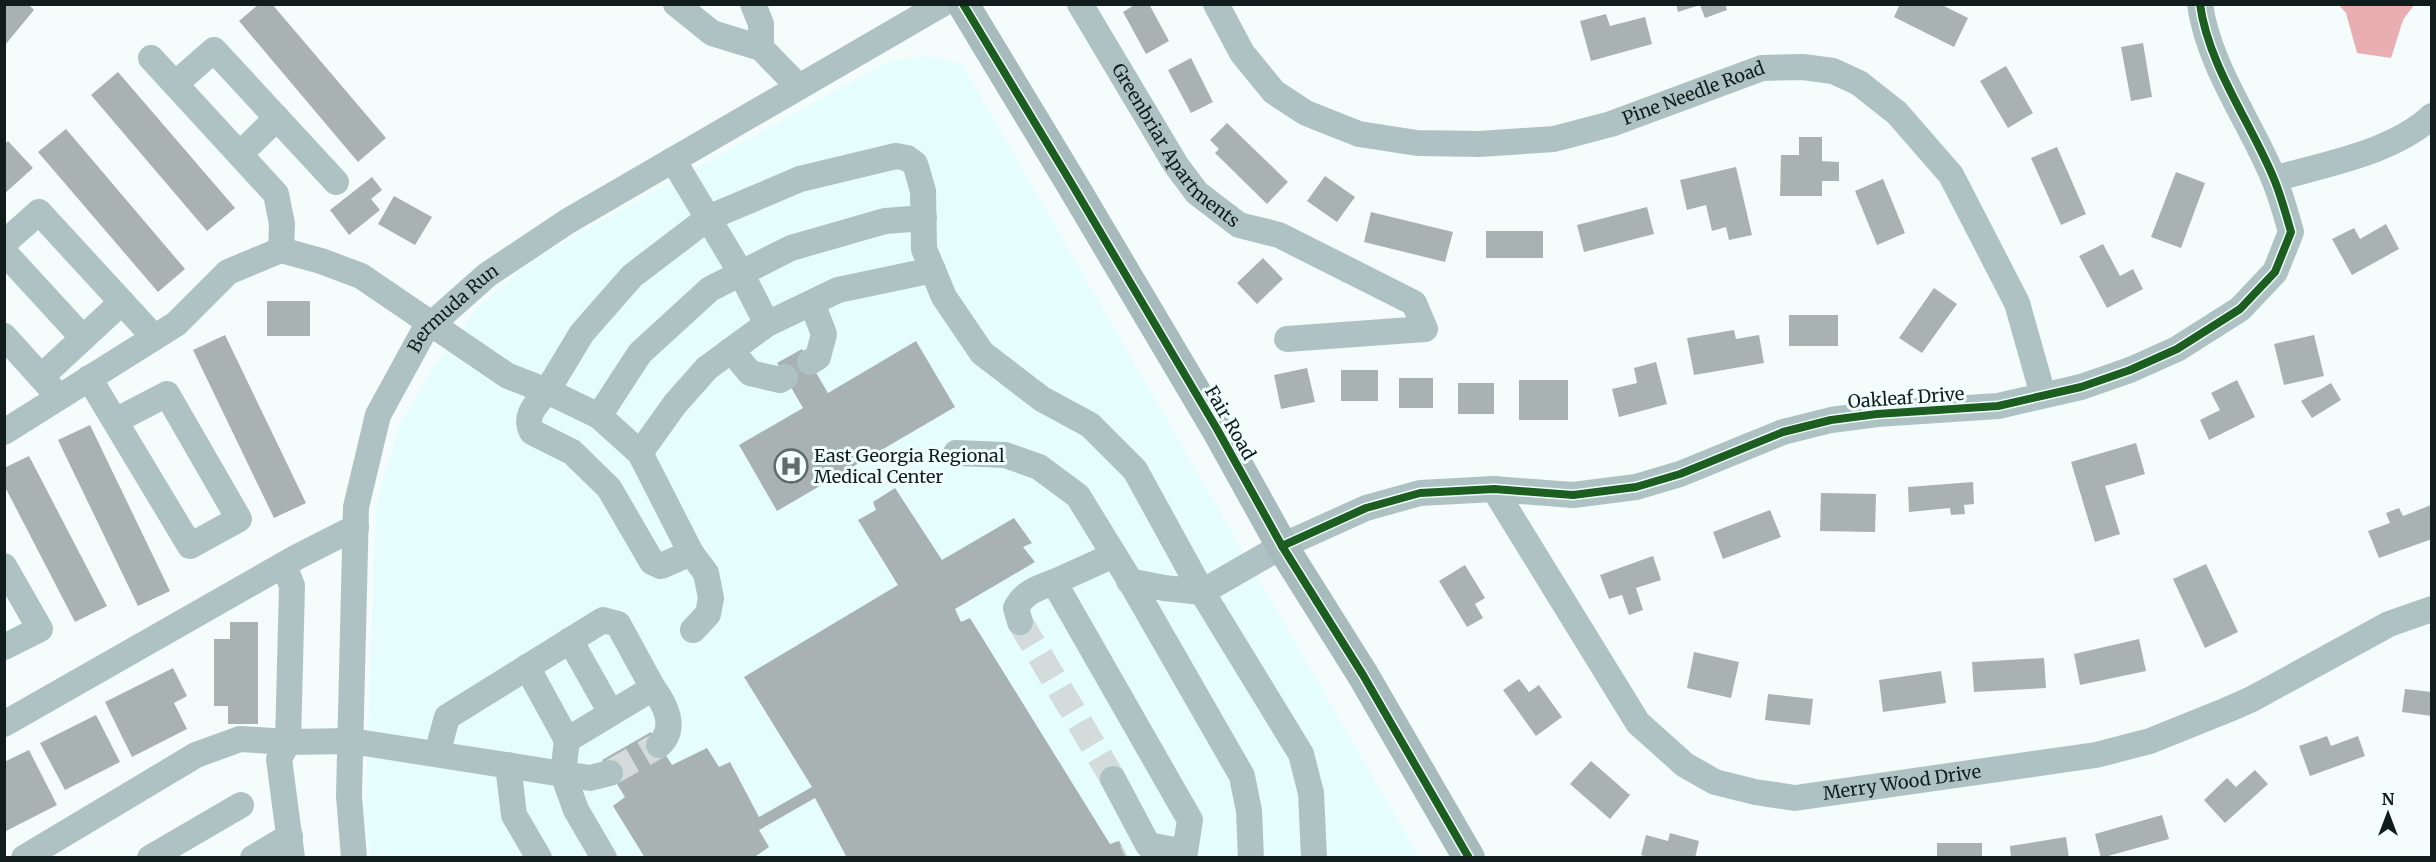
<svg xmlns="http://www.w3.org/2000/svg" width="2436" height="862" font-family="Merriweather,serif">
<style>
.built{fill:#e6fdfd}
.water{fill:#e8aeb2}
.building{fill:#a9b2b2}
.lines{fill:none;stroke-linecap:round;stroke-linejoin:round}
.minor-tunnel{stroke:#d3dbdb;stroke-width:26;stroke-dasharray:26 13;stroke-linecap:butt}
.minor{stroke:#aec2c3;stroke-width:26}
.major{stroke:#a7bbbc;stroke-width:32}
.cycleway-casing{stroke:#f2ffff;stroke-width:11}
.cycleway{stroke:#1b5e20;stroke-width:8}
.labels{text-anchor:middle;stroke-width:6;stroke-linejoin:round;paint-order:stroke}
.street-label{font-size:18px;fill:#111d1d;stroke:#f2ffff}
.poi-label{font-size:18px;fill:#111d1d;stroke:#f2ffff;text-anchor:start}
</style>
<rect width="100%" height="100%" fill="#f5fcfc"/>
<polygon class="built" points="927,56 962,64 1419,857 370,858 365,815 376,506 399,426 432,370 477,308 535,258 887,62"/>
<polygon class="water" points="2339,5 2414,5 2403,20 2391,58 2357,53 2346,13"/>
<g class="building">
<polygon points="5,4 28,4 34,10 5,45"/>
<polygon points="259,4 272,4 386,138 358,162 239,21"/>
<polygon points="1136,4 1149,4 1169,41 1146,54 1123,12"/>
<polygon points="1676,4 1725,4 1727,10 1705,18 1700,5 1678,12"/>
<polygon points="1900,4 1940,4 1968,18 1954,47 1894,17"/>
<polygon points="1606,14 1610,26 1645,17 1652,44 1591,61 1580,21"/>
<polygon points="2143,43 2152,97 2131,101 2121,47"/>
<polygon points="1191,58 1213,102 1191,113 1168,70"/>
<polygon points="2006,66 2033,113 2008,128 1980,81"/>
<polygon points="118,72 235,208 207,231 91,95"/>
<polygon points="1227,123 1288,182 1267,204 1215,153 1219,149 1210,140"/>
<polygon points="66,129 185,269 158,292 38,152"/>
<polygon points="1799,137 1822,137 1822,161 1839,162 1839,181 1822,181 1822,196 1780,196 1781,155 1799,155"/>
<polygon points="8,141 33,168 4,194 4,145"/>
<polygon points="2057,147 2086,214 2061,225 2031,158"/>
<polygon points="1736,167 1752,235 1729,240 1726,227 1712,231 1706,205 1687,210 1680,180"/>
<polygon points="2176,172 2205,183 2181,248 2151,237"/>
<polygon points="1325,176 1355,197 1337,222 1307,201"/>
<polygon points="372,177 382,190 371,199 380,210 349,235 330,210"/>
<polygon points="1883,179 1905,233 1877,245 1855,191"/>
<polygon points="394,196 432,217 415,245 378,224"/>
<polygon points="1647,207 1654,234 1584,252 1577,225"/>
<polygon points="1371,212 1453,232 1445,262 1364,242"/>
<polygon points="2386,224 2399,249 2352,275 2332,239 2354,228 2360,239"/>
<rect x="1486" y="231" width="57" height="27"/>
<polygon points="2103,244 2120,276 2133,269 2143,289 2107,308 2079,256"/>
<polygon points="1263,258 1283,279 1257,304 1237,283"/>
<polygon points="1934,288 1957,304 1922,353 1899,338"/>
<rect x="267" y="301" width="43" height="35"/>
<rect x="1789" y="315" width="49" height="31"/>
<polygon points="1734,330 1736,339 1759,335 1764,363 1694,375 1687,338"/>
<polygon points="225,335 306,503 274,518 193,350"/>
<polygon points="2314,335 2324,376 2284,385 2274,344"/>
<polygon points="916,341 955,407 777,511 739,445 803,408 777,363 802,349 828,393"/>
<polygon points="1656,362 1667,404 1619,417 1612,389 1637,383 1634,368"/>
<polygon points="1307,368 1315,402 1281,409 1274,375"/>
<rect x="1341" y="370" width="37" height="31"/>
<rect x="1399" y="378" width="34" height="30"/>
<rect x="1519" y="380" width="49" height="40"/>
<polygon points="2237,380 2255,417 2209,440 2200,420 2220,410 2211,393"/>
<rect x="1458" y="383" width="36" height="31"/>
<polygon points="2331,383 2341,400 2312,418 2301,401"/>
<polygon points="90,425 170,591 138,606 58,440"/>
<polygon points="2136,443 2145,474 2105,486 2120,534 2095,542 2071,462"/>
<polygon points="29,456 107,606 75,622 4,485 4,468"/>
<polygon points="1973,482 1974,504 1964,505 1965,514 1951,515 1950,508 1909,512 1908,487"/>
<polygon points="895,488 942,560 1014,518 1032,543 1023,547 1035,562 955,609 961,622 970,618 1110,844 1119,841 1128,858 847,858 815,798 759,830 769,847 753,858 645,858 613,806 625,797 602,760 651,732 672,765 707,748 719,767 730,762 759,817 812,787 744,677 898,585 858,520 876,510 873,502"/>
<polygon points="1821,493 1876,494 1875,532 1820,531"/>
<polygon points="2431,505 2432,539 2379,558 2368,531 2390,523 2386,513 2399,508 2403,516"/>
<polygon points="1770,510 1781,537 1723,559 1713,532"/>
<polygon points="1653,556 1661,580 1636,588 1643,610 1629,615 1622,595 1609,599 1600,575"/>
<polygon points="2206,564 2238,632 2205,648 2173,579"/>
<polygon points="1465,565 1485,598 1475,604 1483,618 1467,627 1439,581"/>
<polygon points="230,622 258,622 258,724 228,724 228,706 214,706 214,639 230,639"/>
<polygon points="2139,639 2146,671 2080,685 2074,654"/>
<polygon points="1694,652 1739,662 1731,698 1687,688"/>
<polygon points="2044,658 2046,688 1974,692 1972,662"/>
<polygon points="173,668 187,696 174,703 187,729 132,757 105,702"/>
<polygon points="1941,671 1946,703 1883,712 1879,680"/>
<polygon points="1519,679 1529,692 1539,685 1562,717 1536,736 1503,690"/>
<polygon points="2405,689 2432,692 2432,716 2402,712"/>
<polygon points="1768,694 1813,699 1810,725 1765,720"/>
<polygon points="96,715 120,762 65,790 40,743"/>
<polygon points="2327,736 2331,746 2358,736 2365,756 2310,776 2299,746"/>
<polygon points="29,750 57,805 4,832 4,762"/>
<polygon points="1591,761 1630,795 1610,819 1570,784"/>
<polygon points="2255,770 2268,784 2225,823 2204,800 2227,778 2236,787"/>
<polygon points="2162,815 2169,839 2101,858 2095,834"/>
<polygon points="1670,833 1699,841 1695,858 1651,858 1641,855 1646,835 1668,841"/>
<polygon points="2066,837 2069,858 2011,858 2010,846"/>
<rect x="1937" y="843" width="45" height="15"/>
</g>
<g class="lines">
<g class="minor-tunnel">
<polyline points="1020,622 1113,779"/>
<polyline points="610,773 659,745"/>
<polyline points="1126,858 1128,857"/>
</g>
<g class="minor">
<polyline points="676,4 712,33 761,48 799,87"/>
<polyline points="753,4 761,24 761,48"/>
<path id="s1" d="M1080,4l96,161 21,28 42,32 40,10 135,68 11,26 -138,10"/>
<path id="s2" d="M1216,4l26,49 32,39 32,21 53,21 58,9 62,1 75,-5 57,-15 151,-56 41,-1 30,4 26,12 38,30 54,62 66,128 26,92"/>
<polyline points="151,58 276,194 282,224 281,250"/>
<polyline points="175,84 214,50 336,182"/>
<polyline points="240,154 277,118"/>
<polyline points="673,160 741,273 767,324 838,290 933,270"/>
<path d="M2274,179c50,-15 119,-26 158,-63"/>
<polyline points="4,243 39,212 154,337"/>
<polyline points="4,252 83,338"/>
<polyline points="4,336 51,388"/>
<polyline points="731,350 750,373 780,380 785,377"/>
<polyline points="810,362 818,357 824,334 812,303"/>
<polyline points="41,377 122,302"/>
<polyline points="89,378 190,546 239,519 167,394 115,421"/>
<polyline points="599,416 640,453 675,404 707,368 767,324"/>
<polyline points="4,432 176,324 228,272 281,250 321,261 361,276 508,376 547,391 582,333 632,276 708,218 800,179 896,156 907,158 915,164 917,170 923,191 924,249 944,297 982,353 1042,399 1090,425 1135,470 1202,592 1164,588 1129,581"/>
<path d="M640,453l51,100 -30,13 -9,-4 -43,-74 -37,-36 -40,-20c-9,-17 5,-28 15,-41l52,25 41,-63 70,-64 81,-41 94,-27 39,-3"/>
<polyline points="956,453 1005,455 1039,467 1078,496 1129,579 1242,776 1249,811 1251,858"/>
<path id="s3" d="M1494,489l144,234 47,42 30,17 40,10 40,6 301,-43 54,-14 77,-31 25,-11 137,-75 43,-15"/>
<polyline points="691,553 706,573 711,598 708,614 693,630"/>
<polyline points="284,565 292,586 288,742 279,759 292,858"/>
<polyline points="4,566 40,629 4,647"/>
<path d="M1020,622l-4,-14c8,-16 22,-20 38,-26"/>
<polyline points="570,640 611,713"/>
<polyline points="527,667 567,740"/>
<path d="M653,688c12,16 25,40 6,57"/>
<polyline points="4,724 297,557 356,527"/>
<polyline points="437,754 447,717 603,620 618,624 653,688 567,740 563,774 590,778 610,773"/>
<polyline points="508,765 514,815 539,858"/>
<polyline points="1113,779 1148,845 1185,852 1190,820 1054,582 1114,555"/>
<polyline points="24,858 196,755 240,739 288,742 351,741 563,774 576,810 604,858"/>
<polyline points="150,858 241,805"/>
<polyline points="253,858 290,836"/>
<path id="s4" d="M354,858l-5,-62 7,-289 22,-92 46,-84 63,-56 81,-54 374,-217"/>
<path d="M1314,858l-3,-65 -10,-39 -99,-162 80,-46 84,-38 54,-15 74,-4 79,6 63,-8 44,-13 103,-42 48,-12 46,-6 121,-8 83,-19 49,-17 47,-21 63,-40 35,-37 16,-40c-5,-18 -10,-36 -17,-53 -23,-56 -66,-114 -74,-175"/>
</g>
<polyline class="major" points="963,4 1070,181 1217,429 1282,546 1363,675 1469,858"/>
<g class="cycleway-casing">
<g id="cycleway">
<polyline points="963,4 1070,181 1217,429 1282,546 1363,675 1469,858"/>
<path d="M1282,546l84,-38 54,-15 74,-4 79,6 63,-8 44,-13 103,-42 48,-12 46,-6 121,-8 83,-19 49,-17 47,-21 63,-40 35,-37 16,-40c-5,-18 -10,-36 -17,-53 -23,-56 -66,-114 -74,-175"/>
</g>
</g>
<use href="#cycleway" class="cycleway"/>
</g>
<defs>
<g id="hospital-ring" transform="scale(1.725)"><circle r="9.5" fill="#f2ffff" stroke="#616b6b" stroke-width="1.5"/><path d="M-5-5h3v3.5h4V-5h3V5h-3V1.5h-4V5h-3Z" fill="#616b6b"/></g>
</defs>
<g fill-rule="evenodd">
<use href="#hospital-ring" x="791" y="466"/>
</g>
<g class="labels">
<g class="street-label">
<text dy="6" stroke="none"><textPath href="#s2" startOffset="544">Pine Needle Road</textPath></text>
<text dy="6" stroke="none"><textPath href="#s1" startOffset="172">Greenbriar Apartments</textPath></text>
<text dy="6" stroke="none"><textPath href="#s4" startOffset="578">Bermuda Run</textPath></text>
<text transform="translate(1906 398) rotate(-4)" y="6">Oakleaf Drive</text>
<text transform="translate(1230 423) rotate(60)" y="6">Fair Road</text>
<text dy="6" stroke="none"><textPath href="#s3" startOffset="562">Merry Wood Drive</textPath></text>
</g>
<g class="poi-label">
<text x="814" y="462">East Georgia Regional<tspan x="814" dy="21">Medical Center</tspan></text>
</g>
</g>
<rect width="2436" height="862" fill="none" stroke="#111d1d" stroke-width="12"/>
<g transform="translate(2388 814)" stroke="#f2ffff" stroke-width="4.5" paint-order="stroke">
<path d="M0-4.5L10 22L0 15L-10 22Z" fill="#111d1d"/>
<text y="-9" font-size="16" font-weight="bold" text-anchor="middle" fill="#111d1d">N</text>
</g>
</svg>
